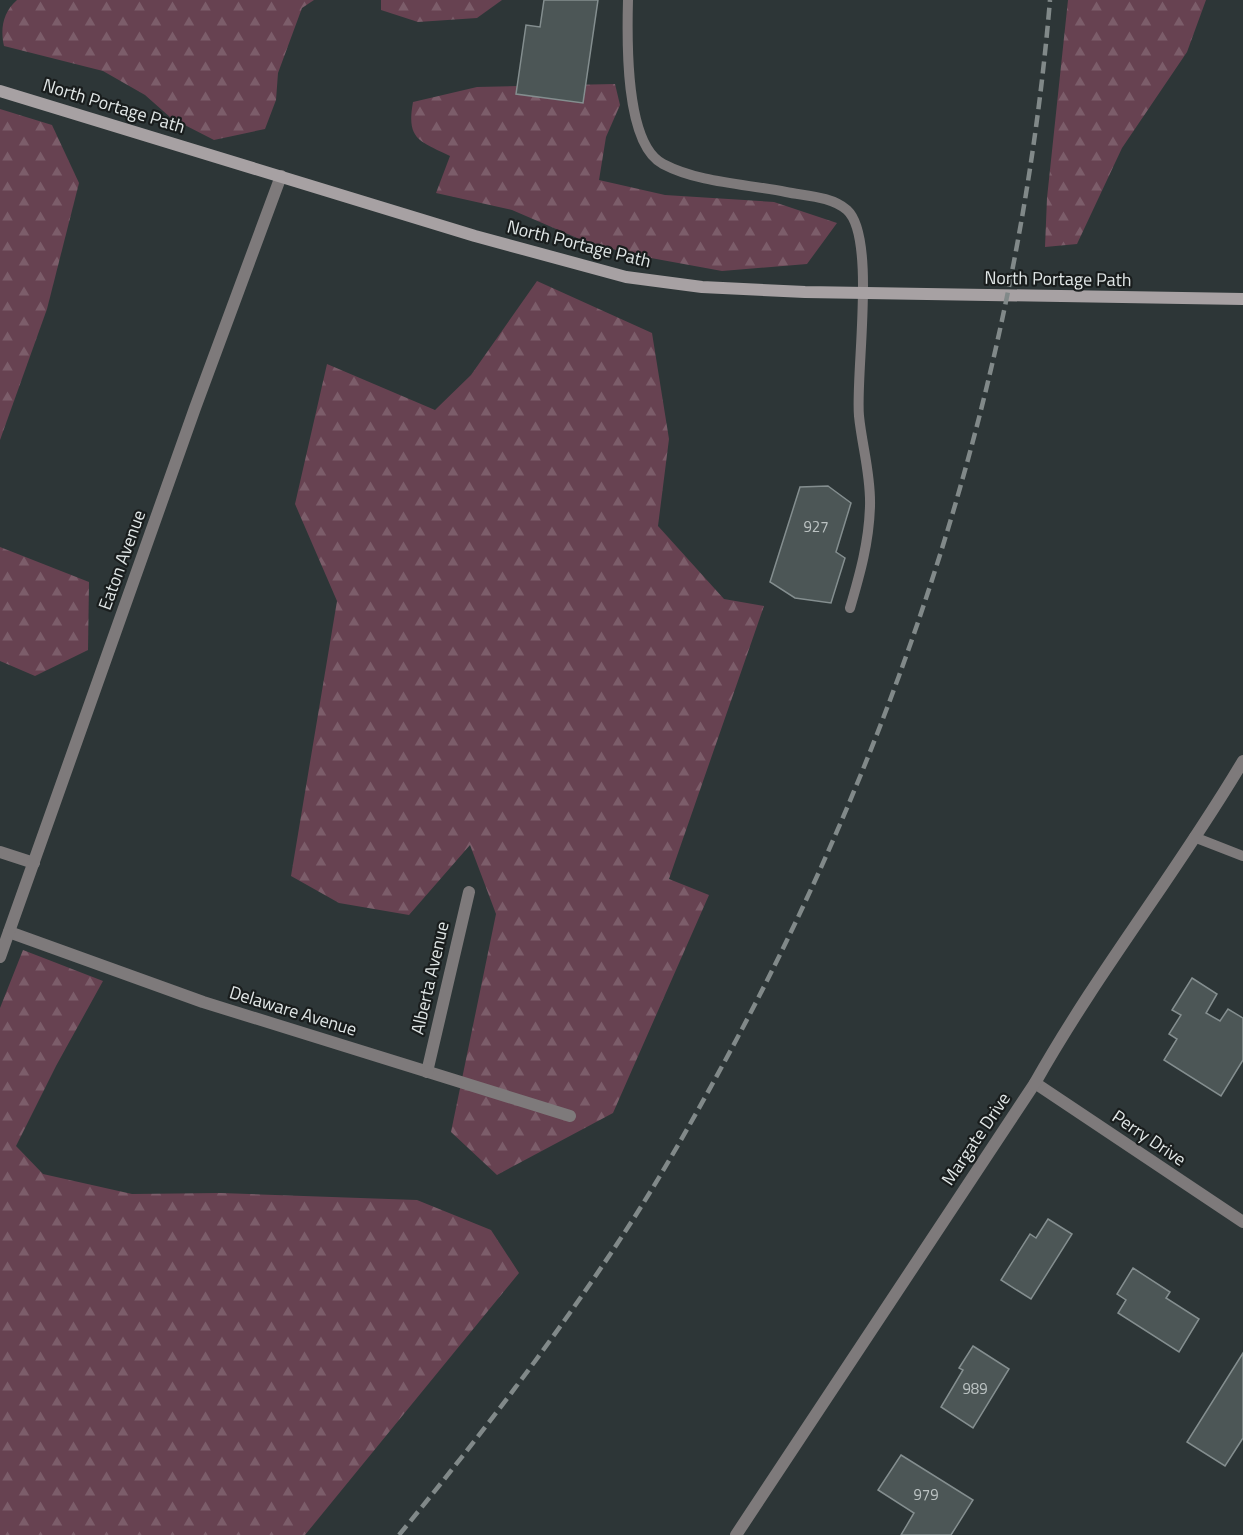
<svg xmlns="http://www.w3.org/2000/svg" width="1243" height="1535" font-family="'Titillium Web',sans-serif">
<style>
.forest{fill:url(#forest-firs)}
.building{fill:#4c5656;stroke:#848e8f;stroke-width:1.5}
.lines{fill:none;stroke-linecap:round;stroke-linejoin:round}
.service{stroke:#7e7a7b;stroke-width:10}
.minor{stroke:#7e7a7b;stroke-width:12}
.secondary{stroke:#a7a1a3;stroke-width:12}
.rail{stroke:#818989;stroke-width:4.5;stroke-dasharray:12 6;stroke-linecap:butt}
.labels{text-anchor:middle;stroke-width:4.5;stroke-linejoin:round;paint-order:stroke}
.number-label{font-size:15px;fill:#bcc3c3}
.street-label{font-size:18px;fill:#e1e7e7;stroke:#191d1d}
</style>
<defs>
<pattern id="forest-firs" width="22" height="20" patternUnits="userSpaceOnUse" patternTransform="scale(1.5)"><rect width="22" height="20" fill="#674251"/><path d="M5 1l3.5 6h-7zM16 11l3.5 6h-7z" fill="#7c5d6a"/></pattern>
</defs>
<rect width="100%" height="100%" fill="#2d3637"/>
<g class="forest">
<path d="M17,0h297l-12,8 -24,65 -2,27 -11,29 -51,11 -43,-22 -26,-23 -42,-24 -99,-25c-4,-17 -1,-34 13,-46z"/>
<polygon points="381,0 502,0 477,18 418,22 381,10"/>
<polygon points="1068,0 1206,0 1187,52 1122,148 1077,244 1045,247 1047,198"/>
<path d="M615,84l5,21 -14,32 -7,43 66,15 109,7 63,21 -30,41 -85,7 -93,-17 -52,-16 -65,-28 -76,-17 14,-37c-30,-15 -44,-16 -37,-54l64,-15z"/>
<polygon points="0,109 52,125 79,183 47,309 0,440"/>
<polygon points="537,281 652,333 669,439 658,526 724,599 764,606 669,879 709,895 613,1113 497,1175 451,1132 496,914 470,845 409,915 339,903 291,876 337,601 295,504 327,364 435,410 471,375"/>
<polygon points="0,547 89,582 88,650 35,676 0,661"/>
<polygon points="23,950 103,981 56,1066 16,1146 43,1174 132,1194 221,1193 417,1200 491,1230 519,1273 305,1535 0,1535 0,1008"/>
</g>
<g class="building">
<polygon points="544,0 598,0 583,103 516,94 526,25 540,27"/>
<polygon points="828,486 851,503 836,552 845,558 831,603 795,598 770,582 800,487"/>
<polygon points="1192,978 1217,994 1206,1013 1220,1021 1228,1009 1243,1018 1243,1060 1221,1096 1164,1060 1177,1039 1169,1034 1181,1015 1172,1010"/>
<polygon points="1048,1219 1072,1234 1031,1299 1001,1280 1030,1234 1036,1238"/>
<polygon points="1133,1268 1170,1292 1166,1298 1199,1319 1179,1352 1118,1313 1126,1300 1117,1294"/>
<polygon points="973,1346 1009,1369 973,1428 941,1407 963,1370 959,1368"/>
<polygon points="1243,1353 1243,1438 1225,1466 1187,1442"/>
<polygon points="901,1455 973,1500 951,1535 901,1535 914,1513 878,1490"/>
</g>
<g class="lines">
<g class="service">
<path d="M628,0c-1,37 -4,144 35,164 36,19 84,20 123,28 19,4 45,4 61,18 30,27 8,165 12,206 3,30 12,59 11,90 -1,36 -10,68 -20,102"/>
<polyline points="1194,837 1243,856"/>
</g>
<g class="minor">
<polyline points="0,852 34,863"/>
<polyline points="9,932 203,1002 570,1116"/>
<polyline points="0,957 195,408 281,176"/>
<polyline points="427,1072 469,892"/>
<polyline points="1035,1083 1243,1222"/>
<path d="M736,1535l299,-452c63,-112 143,-212 208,-322"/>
</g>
<polyline class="secondary" points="0,91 475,236 626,277 702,287 805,292 1243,299"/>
<path class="rail" d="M399,1535c83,-101 162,-204 233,-314 34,-53 64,-107 94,-162 177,-326 293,-689 324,-1059"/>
</g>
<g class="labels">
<g class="number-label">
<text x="816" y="532">927</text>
<text x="975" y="1394">989</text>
<text x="926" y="1500">979</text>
</g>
<g class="street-label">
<text transform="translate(114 106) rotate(17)" y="6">North Portage Path</text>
<text transform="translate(579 244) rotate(14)" y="6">North Portage Path</text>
<text transform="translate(1058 279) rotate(1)" y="6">North Portage Path</text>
<text transform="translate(122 560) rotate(-70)" y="6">Eaton Avenue</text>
<text transform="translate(430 978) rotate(-77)" y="6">Alberta Avenue</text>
<text transform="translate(293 1011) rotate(17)" y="6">Delaware Avenue</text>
<text transform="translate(1149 1138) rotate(34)" y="6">Perry Drive</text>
<text transform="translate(976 1139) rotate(-56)" y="6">Margate Drive</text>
</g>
</g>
</svg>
